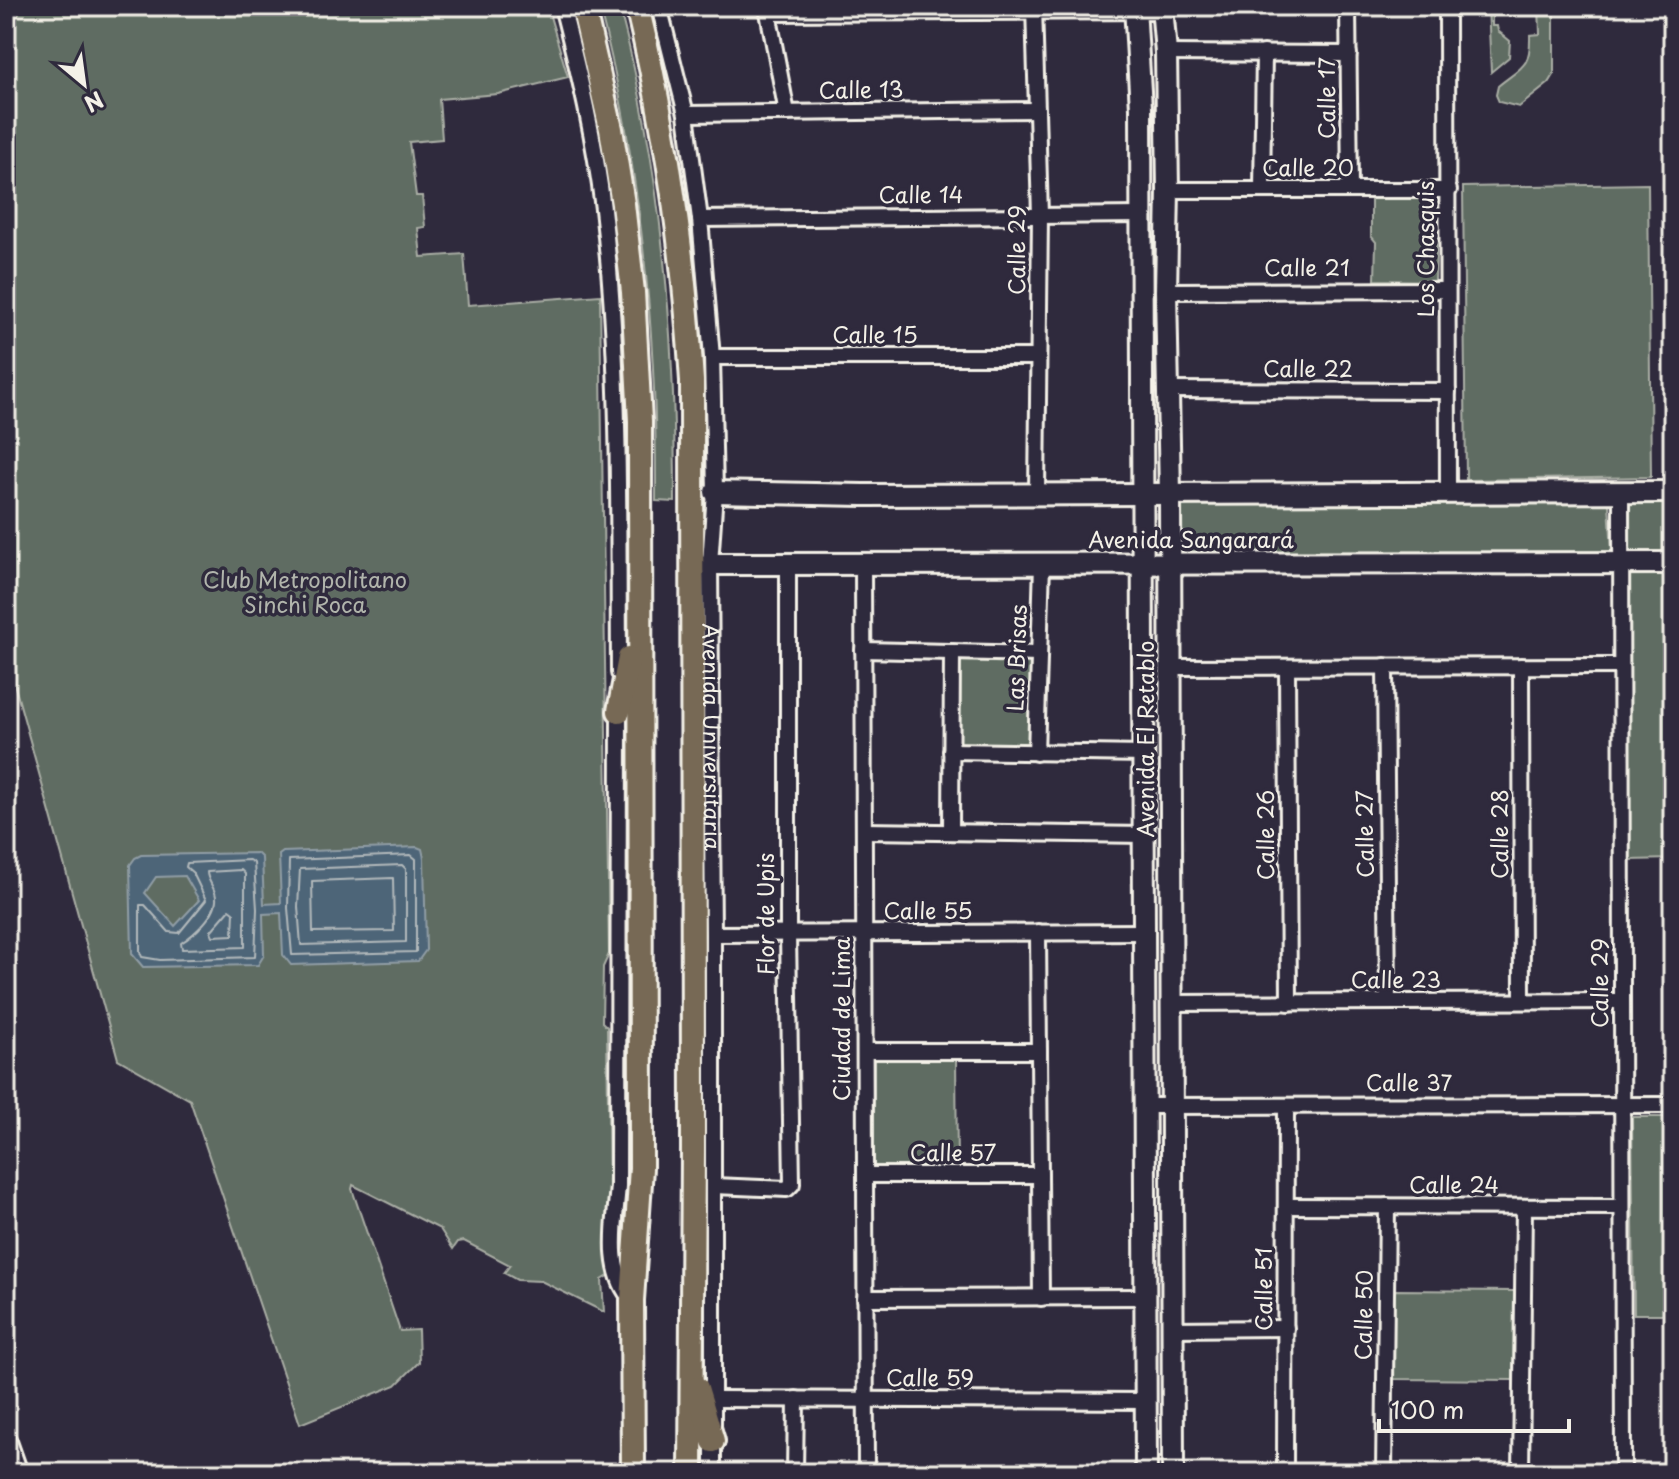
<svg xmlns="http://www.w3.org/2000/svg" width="1679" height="1479" font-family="'Playpen Sans',sans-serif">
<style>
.green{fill:#5f6c62;stroke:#aaaea5;stroke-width:2}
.water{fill:#4e6578;stroke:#909da5;stroke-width:2;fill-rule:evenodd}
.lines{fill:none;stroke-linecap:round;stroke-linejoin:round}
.shore{stroke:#b2b9bb;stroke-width:2}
.street-casing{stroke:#f4f1e8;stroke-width:20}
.secondary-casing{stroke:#f4f1e8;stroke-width:26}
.primary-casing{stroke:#f4f1e8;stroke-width:28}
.street{stroke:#2f2a3d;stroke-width:14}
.secondary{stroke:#2f2a3d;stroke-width:20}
.primary{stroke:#776954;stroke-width:22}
.labels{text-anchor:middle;stroke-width:7;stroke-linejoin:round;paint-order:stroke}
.street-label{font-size:22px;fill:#f4f1e8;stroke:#2f2a3d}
.park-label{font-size:22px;fill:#b1b5ac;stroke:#2f2a3d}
</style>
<rect width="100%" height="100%" fill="#2f2a3d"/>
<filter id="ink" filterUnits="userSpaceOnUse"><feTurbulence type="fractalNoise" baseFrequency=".0125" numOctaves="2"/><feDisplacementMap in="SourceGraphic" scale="16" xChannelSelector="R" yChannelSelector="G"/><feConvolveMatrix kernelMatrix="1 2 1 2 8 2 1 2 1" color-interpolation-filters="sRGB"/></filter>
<g filter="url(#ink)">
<g class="green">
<polygon points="6,6 547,6 568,77 498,94 439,99 442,139 409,142 416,196 422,196 425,227 418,228 421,257 464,254 468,305 600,295 609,954 603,967 602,1022 607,1027 610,1275 602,1280 604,1312 541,1281 517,1280 504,1273 510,1265 464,1241 458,1242 453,1249 440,1229 353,1185 352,1189 400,1331 418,1330 419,1362 396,1385 300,1424 190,1100 118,1059 6,654"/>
<path d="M599,6h20c43,163 56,328 56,496l-19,-1c1,-167 -15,-333 -57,-495z"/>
<polygon points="1488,6 1492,6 1492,26 1497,26 1498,31 1510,41 1509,57 1491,72"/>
<path d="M1539,6h15v69l-5,8 -30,24 -20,-5 -3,-7 2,-9c23,-19 33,-18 32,-51l10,-1z"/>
<polygon points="1648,184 1651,477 1466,480 1463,187"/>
<polygon points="1371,197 1438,199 1435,281 1375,280 1376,242 1371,236"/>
<polygon points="1176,502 1609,504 1612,553 1178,557"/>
<polygon points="1628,503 1673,503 1673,556 1627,557"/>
<polygon points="1629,571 1673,571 1673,859 1629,860"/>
<polygon points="958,659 1033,660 1031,746 955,745"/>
<polygon points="956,1058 957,1167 874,1168 874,1059"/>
<polygon points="1632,1117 1673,1117 1673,1314 1634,1314"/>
<polygon points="1394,1290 1515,1291 1513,1380 1393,1379"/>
</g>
<path class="water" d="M417,847l5,2 2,9 2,92 -8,11 -127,4 -8,-10 -2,-42 -18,1 1,41 -6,10 -115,2 -11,-13 -2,-89 5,-7 6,-3 116,-2 5,5 2,46 17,-1 -2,-48 4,-3zM185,876l14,24 -24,26 -30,-33 11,-16z"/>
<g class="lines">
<g class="shore">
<polygon points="411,855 416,859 416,952 292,955 288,908 289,860"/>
<polygon points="249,860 254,863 257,909 255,957 160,960 142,957 140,952 140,905 145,905 169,932 179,933 206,900 193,873 186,867 187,863"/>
<polygon points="402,865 406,869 406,942 301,945 298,907 300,869"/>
<path d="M241,870l4,4v73l-63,2 -1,-6c13,-8 37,-30 35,-46 -1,-10 -9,-16 -9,-25z"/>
<polygon points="393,878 394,931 313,932 312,881"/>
<polygon points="230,909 234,912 233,935 213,936 211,931"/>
</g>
<g class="street-casing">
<g id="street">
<path d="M562,6c17,67 33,134 41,203 18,154 15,309 16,464"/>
<path id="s1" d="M659,6l27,108 14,105 12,138 3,135 -5,72 3,370v539"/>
<polyline points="1034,6 1040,216 1037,494"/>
<polyline points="1348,6 1350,190"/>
<polyline points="1447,6 1448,493"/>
<polyline points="767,7 787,113"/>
<polyline points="768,13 1163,11"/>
<polyline points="1166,53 1349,54"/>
<polyline points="686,114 1037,110"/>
<polyline points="1168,190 1449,190"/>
<polyline points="1262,190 1264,53"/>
<polyline points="700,219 1142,215"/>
<polyline points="1166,291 1447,290"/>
<polyline points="712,357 1038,357"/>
<polyline points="1168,390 1448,391"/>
<polyline points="1621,492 1623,1473"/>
<polyline points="863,564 866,1473"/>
<polyline points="863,650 1039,654"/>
<polyline points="1385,666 1388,1002"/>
<polyline points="1521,666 1522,1001"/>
<polyline points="1170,667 1621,666"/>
<polyline points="1287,667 1289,1003"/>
<path d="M619,705l-1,481c-3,37 -13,85 14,114"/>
<polyline points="951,751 1145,754"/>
<polyline points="1036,753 1042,564"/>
<polyline points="864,831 1145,835"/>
<polyline points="951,832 952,652"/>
<polyline points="1038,932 1041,1298"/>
<polyline points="713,934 1144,932"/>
<polyline points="1170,1003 1622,1001"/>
<polyline points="865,1051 1039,1051"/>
<polyline points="1145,1106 1673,1105"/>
<polyline points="865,1175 1040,1175"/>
<polyline points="714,1186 787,1189 792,1184 788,934 788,564"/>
<polyline points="1286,1206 1621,1207"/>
<polyline points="865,1298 1146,1297"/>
<polyline points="1172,1329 1286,1328"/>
<polyline points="714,1399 1146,1401"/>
<polyline points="795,1473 796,1399"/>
<polyline points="1285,1473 1286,1106"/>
<polyline points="1384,1473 1387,1206"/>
<polyline points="1521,1473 1524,1207"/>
</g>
</g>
<g class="secondary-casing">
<g id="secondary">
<polyline points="1135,6 1141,108 1146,1473"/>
<polyline points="1162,6 1166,53 1168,190 1166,291 1170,494 1173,1473"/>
<polyline points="715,492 863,495 1673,492"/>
<polyline points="710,564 1673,563"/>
<polyline points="6,1442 17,1473"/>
</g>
</g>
<g class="primary-casing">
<g id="primary">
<polyline points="583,6 611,129 623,204 633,292 640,421 641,1168 632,1300 633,1473"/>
<path d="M637,6c30,124 47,248 55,375l1,768 -2,324"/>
<polyline points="619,711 629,658"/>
<polyline points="697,1388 713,1441"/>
</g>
</g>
<use href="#street" class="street"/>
<use href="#secondary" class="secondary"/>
<use href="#primary" class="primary"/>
</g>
</g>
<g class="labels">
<g class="street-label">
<text transform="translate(861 90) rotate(-1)" y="8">Calle 13</text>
<text transform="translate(1327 98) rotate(-90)" y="8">Calle 17</text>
<text x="1308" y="176">Calle 20</text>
<text x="921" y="203">Calle 14</text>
<text transform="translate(1426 249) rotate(-90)" y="8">Los Chasquis</text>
<text transform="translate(1017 250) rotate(-90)" y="8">Calle 29</text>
<text x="1307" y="276">Calle 21</text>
<text x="875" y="343">Calle 15</text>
<text x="1308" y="377">Calle 22</text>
<text x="1191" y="548">Avenida Sangarará</text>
<text transform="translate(1017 658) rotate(-88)" y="8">Las Brisas</text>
<text dy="8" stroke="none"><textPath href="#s1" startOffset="736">Avenida Universitaria</textPath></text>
<text transform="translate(1146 739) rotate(-90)" y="8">Avenida El Retablo</text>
<text transform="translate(1365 834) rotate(-91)" y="8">Calle 27</text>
<text transform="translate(1500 834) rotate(-90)" y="8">Calle 28</text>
<text transform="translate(1266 835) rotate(-90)" y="8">Calle 26</text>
<text x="928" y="919">Calle 55</text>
<text transform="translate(766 914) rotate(-90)" y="8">Flor de Upis</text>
<text x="1396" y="988">Calle 23</text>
<text transform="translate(1600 983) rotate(-90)" y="8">Calle 29</text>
<text transform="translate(842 1019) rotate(-90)" y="8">Ciudad de Lima</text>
<text x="1409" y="1091">Calle 37</text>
<text x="953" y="1161">Calle 57</text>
<text x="1454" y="1193">Calle 24</text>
<text transform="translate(1264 1289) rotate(-90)" y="8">Calle 51</text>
<text transform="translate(1364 1315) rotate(-89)" y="8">Calle 50</text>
<text x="930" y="1386">Calle 59</text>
</g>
<g class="park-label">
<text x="305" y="588">Club Metropolitano<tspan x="305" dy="25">Sinchi Roca</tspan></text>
</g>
</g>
<rect width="1679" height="1479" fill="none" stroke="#2f2a3d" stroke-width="32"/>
<rect x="16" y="16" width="1647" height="1447" fill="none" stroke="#f4f1e8" stroke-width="3" filter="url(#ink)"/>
<g transform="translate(84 84) rotate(151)" stroke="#2f2a3d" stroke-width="6" paint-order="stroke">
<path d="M0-6L14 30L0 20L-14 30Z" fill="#f4f1e8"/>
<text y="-12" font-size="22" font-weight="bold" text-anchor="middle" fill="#f4f1e8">N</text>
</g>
<path d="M1379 1419v12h190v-12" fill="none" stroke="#f4f1e8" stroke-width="4"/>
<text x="1391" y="1419" font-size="24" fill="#f4f1e8" stroke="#2f2a3d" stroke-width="6" paint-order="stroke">100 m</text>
</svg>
